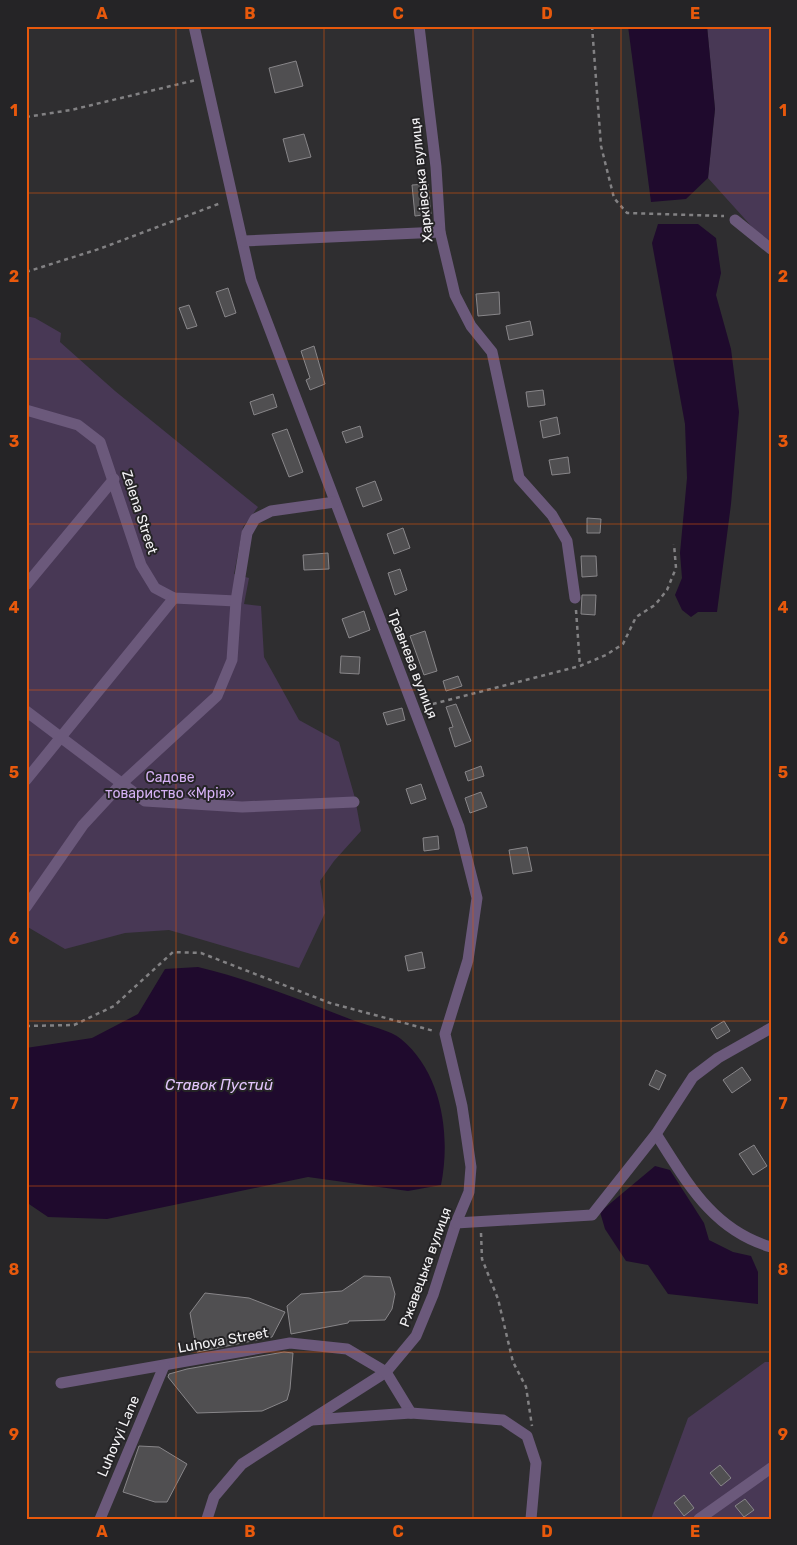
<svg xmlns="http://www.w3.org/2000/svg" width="797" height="1545" font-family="Rubik,sans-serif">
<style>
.green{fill:#483855}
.water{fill:#1f0a2d}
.building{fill:#504f51;stroke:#888689}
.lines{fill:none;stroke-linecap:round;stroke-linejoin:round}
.path{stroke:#828183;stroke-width:2.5;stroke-dasharray:4 4;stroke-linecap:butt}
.minor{stroke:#6b597b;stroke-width:11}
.grid{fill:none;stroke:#e8590c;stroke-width:1;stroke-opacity:0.55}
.labels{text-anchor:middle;stroke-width:4;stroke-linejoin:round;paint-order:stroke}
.street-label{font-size:14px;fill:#f4f3f5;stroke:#252426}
.park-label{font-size:14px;fill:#d5b1f4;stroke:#252426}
.water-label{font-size:15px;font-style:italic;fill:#e3c6fd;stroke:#252426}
.neatline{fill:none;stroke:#e8590c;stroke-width:2}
.grid-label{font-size:16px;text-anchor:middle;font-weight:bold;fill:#e8590c}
</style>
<rect width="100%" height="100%" fill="#2f2e30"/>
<g class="green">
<polygon points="707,26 771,26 771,242 753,228 708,178 715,109"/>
<polygon points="26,316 35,318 61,333 60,342 115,391 258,507 243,527 234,574 249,578 244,604 261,606 264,657 299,720 339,742 355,798 361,831 334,861 320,881 325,913 299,968 169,930 125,933 65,949 26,926"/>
<polygon points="765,1362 771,1362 771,1519 651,1519 688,1418"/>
</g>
<g class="water">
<polygon points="628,26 707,26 715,109 708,178 686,199 651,202"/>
<polygon points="658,224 698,224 716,238 721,273 716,295 731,349 739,412 731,504 717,612 698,612 691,617 682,610 675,595 682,578 680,553 687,478 685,424 652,243"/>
<path d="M198,967c54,13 105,34 157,54 14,5 35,9 46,18 41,34 50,96 40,146l-33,6 -100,-14 -201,42 -59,-2 -22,-15v-154l66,-10 46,-24 27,-45z"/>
<polygon points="655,1166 670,1170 704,1223 709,1240 733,1252 751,1256 758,1272 758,1304 668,1294 648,1265 626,1261 605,1229 600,1212"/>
</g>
<g class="building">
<polygon points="296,61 303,86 275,93 269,68"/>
<polygon points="304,134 311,157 289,162 283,139"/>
<polygon points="428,184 431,214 415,216 412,185"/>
<polygon points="228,288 236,313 225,317 216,292"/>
<polygon points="499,292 500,314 478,316 476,294"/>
<polygon points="189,305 197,326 187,329 179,308"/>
<polygon points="530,321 533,335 509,340 506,326"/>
<polygon points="314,346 325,384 310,390 306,380 310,378 301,351"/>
<polygon points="543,390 545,405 528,407 526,392"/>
<polygon points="273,394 277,407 254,415 250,402"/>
<polygon points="557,417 560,434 543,438 540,421"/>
<polygon points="360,426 363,437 346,443 342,432"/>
<polygon points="287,429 303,472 289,477 272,434"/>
<polygon points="568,457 570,473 552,475 549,460"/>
<polygon points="375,481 382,500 363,507 356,488"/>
<polygon points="587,518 601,519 600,533 587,533"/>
<polygon points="403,528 410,548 394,554 387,534"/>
<polygon points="328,553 329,569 304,570 303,555"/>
<polygon points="581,556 596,556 597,576 582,577"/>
<polygon points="400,569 407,590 395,595 388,573"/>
<polygon points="582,595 596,595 595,615 581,614"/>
<polygon points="364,611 370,630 349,638 342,619"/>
<polygon points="425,631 437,671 424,675 410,636"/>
<polygon points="341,656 360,657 359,674 340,673"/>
<polygon points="458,676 462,686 446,691 443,681"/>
<polygon points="456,704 471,741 455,747 449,728 453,727 446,707"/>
<polygon points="402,708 405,720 387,725 383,713"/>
<polygon points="481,766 484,776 468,781 465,772"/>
<polygon points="421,784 426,799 411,804 406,789"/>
<polygon points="481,792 487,807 470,813 465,798"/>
<polygon points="438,836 439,849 424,851 423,838"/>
<polygon points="527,847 532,871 513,874 509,850"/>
<polygon points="422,952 425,968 408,971 405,956"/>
<polygon points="724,1021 730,1031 717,1039 711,1029"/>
<polygon points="742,1067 751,1080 732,1093 723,1080"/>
<polygon points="656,1070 666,1075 659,1090 649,1085"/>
<polygon points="754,1145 767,1166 753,1175 739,1154"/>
<polygon points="364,1276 390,1277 395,1294 392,1309 385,1320 349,1321 348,1323 291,1334 287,1306 301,1294 342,1291"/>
<polygon points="205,1293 249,1298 285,1312 272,1337 197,1352 190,1313"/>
<polygon points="284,1352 293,1353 290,1389 287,1400 262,1411 197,1413 168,1377 169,1374 187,1369"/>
<polygon points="139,1446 159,1447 187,1464 167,1502 155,1502 123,1492"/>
<polygon points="720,1465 731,1478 721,1486 710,1473"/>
<polygon points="684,1495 694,1508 684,1516 674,1503"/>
<polygon points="745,1499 754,1510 744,1517 735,1506"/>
</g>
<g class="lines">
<g class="path">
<polyline points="592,26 601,146 614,198 627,213 724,216"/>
<polyline points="26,117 71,110 196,80"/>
<polyline points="26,272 99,249 221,203"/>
<polyline points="576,610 580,666"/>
<polyline points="425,706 580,666 606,655 623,644 636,617 655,605 667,590 676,568 674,544"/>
<polyline points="26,1026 74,1025 114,1006 173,952 201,953 330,1003 434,1031"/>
<polyline points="481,1233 482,1259 498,1299 513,1362 526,1387 532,1426"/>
</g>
<g class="minor">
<polyline points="194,26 251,280 459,827 477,898 468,960 445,1034 462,1106 471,1167 469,1192 456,1223 433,1295 416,1336 386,1372 242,1464 214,1497 207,1519"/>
<polyline points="419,26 436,167 440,232 455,295 471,326 492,352 519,478 552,515 567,541 575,598"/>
<polyline points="735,220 771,249"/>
<polyline points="243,241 440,232"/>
<polyline points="26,410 78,425 100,442 141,565 155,588 174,598 236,601"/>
<polyline points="26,585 114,479"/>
<polyline points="26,711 145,801 242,807 354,802"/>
<polyline points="26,780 174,598"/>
<polyline points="26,907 83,825 120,785 217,696 232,660 236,601 247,533 255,519 271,511 335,502"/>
<path d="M656,1134c31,48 56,96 115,113"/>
<polyline points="456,1223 592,1215 656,1134 693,1077 718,1058 771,1028"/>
<polyline points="61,1383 290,1343 347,1349 386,1372 411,1413"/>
<polyline points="312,1420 411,1413 503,1420 527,1436 536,1463 531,1519"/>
<polyline points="100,1519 164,1366"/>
<polyline points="699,1519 771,1468"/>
</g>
</g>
<path class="grid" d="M176,26v1493M324,26v1493M473,26v1493M621,26v1493M26,193h745M26,359h745M26,524h745M26,690h745M26,855h745M26,1021h745M26,1186h745M26,1352h745"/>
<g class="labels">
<g class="street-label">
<text transform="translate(421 180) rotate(-96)" y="5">Харківська вулиця</text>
<text transform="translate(140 512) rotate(72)" y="5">Zelena Street</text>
<text transform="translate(413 664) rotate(69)" y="5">Травнева вулиця</text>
<text transform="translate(425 1267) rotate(-70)" y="5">Ржавецька вулиця</text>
<text transform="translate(223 1340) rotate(-10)" y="5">Luhova Street</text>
<text transform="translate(118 1436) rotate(-67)" y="5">Luhovyi Lane</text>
</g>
<g class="park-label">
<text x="170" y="782">Садове<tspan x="170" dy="16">товариство «Мрія»</tspan></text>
</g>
<g class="water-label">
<text x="219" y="1090">Ставок Пустий</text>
</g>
</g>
<rect width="797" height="1545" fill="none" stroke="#252426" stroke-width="55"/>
<rect x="28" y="28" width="742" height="1490" class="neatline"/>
<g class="grid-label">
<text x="102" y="19">A</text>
<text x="250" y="19">B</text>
<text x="398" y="19">C</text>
<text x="547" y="19">D</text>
<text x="695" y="19">E</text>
<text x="14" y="116">1</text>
<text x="783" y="116">1</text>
<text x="14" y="282">2</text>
<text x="783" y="282">2</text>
<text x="14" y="447">3</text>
<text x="783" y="447">3</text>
<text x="14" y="613">4</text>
<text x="783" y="613">4</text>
<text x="14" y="778">5</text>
<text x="783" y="778">5</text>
<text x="14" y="944">6</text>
<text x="783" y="944">6</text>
<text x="14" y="1109">7</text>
<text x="783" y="1109">7</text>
<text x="14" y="1275">8</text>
<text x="783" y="1275">8</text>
<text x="14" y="1440">9</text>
<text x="783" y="1440">9</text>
<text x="102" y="1537">A</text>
<text x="250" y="1537">B</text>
<text x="398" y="1537">C</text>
<text x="547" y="1537">D</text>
<text x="695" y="1537">E</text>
</g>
</svg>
